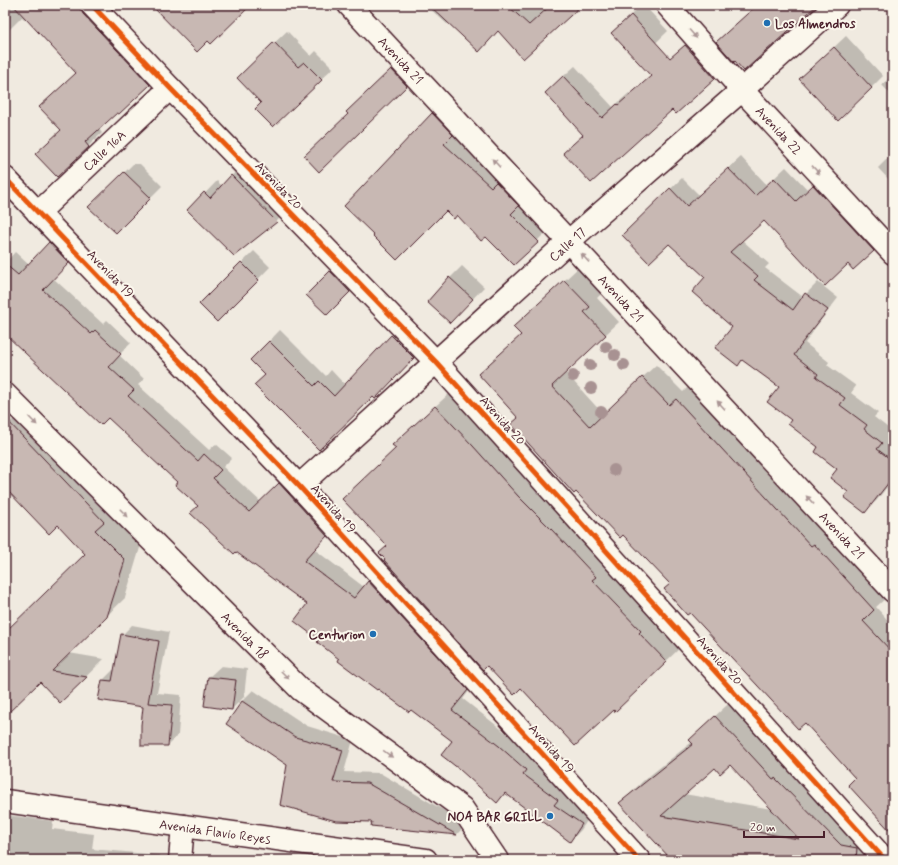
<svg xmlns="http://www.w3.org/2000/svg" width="898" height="865" font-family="Mynerve,sans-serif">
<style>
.shadow{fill:#0003;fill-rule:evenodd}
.building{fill:#c8b8b3;stroke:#4a1f2b;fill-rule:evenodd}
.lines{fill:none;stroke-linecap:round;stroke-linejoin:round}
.street-casing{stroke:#4a1f2b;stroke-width:25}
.secondary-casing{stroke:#4a1f2b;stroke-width:25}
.street{stroke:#fbf7ec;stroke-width:22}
.secondary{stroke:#fbf7ec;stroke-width:22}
.cycleway-casing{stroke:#fbf7ec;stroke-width:8}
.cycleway{stroke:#e8590c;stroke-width:5}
.tree{fill:#a89292}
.oneway{fill:#ab9695}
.poi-dot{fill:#1f6fb2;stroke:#fbf7ec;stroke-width:1.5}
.labels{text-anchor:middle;stroke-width:4;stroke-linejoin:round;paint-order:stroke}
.poi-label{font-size:13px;font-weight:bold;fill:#4a1f2b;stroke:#fbf7ec;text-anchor:end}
.street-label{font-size:13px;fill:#4a1f2b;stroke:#fbf7ec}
</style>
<rect width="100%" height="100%" fill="#f0eae0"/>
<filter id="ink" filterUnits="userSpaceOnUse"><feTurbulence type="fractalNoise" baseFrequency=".025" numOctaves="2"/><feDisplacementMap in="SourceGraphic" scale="8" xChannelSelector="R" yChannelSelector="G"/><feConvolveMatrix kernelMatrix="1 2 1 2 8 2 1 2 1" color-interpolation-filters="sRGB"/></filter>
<g filter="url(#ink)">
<g class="shadow">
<polygon points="5,5 101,5 163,71 119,113 117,112 99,129 102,133 57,176 36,154 61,130 76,73 26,18 24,19 22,17 5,34"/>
<polygon points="282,5 294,5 288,11"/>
<polygon points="430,5 581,5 523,57 498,30 449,23 447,24 428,7"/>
<polygon points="642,5 644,5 668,31 638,60 624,21"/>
<polygon points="757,5 816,5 718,42"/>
<polygon points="887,5 893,5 893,11"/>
<polygon points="287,31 311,56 316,51 333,68 321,79 263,102 250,66"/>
<polygon points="846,36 883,76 871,88 800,79"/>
<polygon points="710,48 726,67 676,113 672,108 584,135 557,82 575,66 613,107 629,93 630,94 652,101"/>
<polygon points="403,58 418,74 319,170 349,113 359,100"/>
<polygon points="893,74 893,97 882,85"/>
<polygon points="444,102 549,229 514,264 486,235 458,214 446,209 375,235 345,206"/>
<polygon points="893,153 893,184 878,168"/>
<polygon points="741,157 767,185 786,167 808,190 825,174 885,239 854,269 848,263 764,219 742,240 769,264 765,268 803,297 818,282 838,298 812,332 813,332 805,343 829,362 827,365 856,386 851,393 878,413 874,417 892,431 888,437 893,441 893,479 877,500 865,511 850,492 839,469 820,447 792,419 780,387 743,359 737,365 733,327 706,277 669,242 635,223 682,178 699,195"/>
<polygon points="133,164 140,164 162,186 116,232 90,207"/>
<polygon points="243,164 288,209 277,221 234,255 189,210 217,181 222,186"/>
<polygon points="61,232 79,251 53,278 103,324 107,320 131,343 119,355 144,379 138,385 209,450 216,444 232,458 223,467 261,502 291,473 337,524 314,549 364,587 380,570 478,679 463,699 510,736 536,759 533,762 568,789 592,813 581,830 570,841 506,792 497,801 454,740 341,659 320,640 308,604 199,506 179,482 108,417 5,332 5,263 15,252 29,265"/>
<polygon points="254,251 270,267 217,321 200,304"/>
<polygon points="343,260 361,279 327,314 308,295"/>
<polygon points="462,266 484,287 462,310 450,278"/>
<polygon points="578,268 602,293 597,298 619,322 565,372 603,414 656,365 683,392 689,386 887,597 876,607 893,626 893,833 856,778 805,722 690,611 671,584 479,374 492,361 522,334 528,314"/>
<polygon points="403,324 425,346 386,386 373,396 319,449 266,375 251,360 280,330 326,376 331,370 345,385"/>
<polygon points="450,393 680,648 615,710 389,545 397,448 408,431"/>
<polygon points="28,406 142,541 125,598 69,653 104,659 60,702 40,681 5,715 5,633 86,554 58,524 5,487 5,427"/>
<polygon points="132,625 169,632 157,693 181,695 178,735 168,745 144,706 103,680 113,670 115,670 122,635"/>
<polygon points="221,666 247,669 244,697 232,709 209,677"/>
<polygon points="253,690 307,726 353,740 344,772 380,773 467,824 457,834 373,825 373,821 288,765 242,701"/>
<path d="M738,695l138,156 -7,9h-167l-81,-57 22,-22 49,-39 -2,-2 23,-22zM730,764l42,45 -88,-15 31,-27z"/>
<polygon points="5,815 53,821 52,829 94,834 92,849 159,855 163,860 5,860"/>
</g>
<g class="building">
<polygon points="13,5 80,5 80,8 83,14 150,85 119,114 117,113 85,142 89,147 57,177 35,154 61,130 39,107 76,73"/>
<polygon points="151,5 251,5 211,44 208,41 197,52"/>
<polygon points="429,5 507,5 529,25 551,5 582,5 523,59 498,31 479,52"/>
<polygon points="757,5 817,5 744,71 735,61 734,62 716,42"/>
<polygon points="631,15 670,58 685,45 715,79 676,114 672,110 591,183 563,153 583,135 545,93 563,76 602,118 617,104 618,105 651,76 611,33"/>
<polygon points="274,42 298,67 304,62 322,80 273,127 255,109 261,103 237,78"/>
<polygon points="834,47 872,88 838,121 799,79"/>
<polygon points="391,69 407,86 319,172 304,156 348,114 346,112"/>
<polygon points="432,113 453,135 444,144 491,187 496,182 519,206 511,214 539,242 514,265 486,237 481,241 457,215 454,219 446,211 397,260 373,236 374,235 344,206"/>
<polygon points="728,168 755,196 774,178 796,201 813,185 874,251 853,270 848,264 825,286 764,221 730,252 758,276 754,280 793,310 805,293 828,310 801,344 802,344 794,355 818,374 816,377 845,398 840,405 867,425 864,429 882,443 877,449 893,461 893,477 865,513 844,497 848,492 830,478 837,469 815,452 818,447 788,424 791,420 767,402 779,387 742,360 738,366 715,348 732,327 692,292 705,277 669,244 649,263 622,235 670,188 687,206"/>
<polygon points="124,172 151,198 116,233 88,207"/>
<polygon points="231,175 277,222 234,256 187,210 204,192 210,198"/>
<polygon points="49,242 69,263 43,290 91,334 95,330 121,354 109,367 134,390 128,396 198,461 204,454 221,470 213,478 249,512 279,483 327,536 304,561 354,598 368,581 468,690 452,710 499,746 526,770 523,774 558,800 554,805 582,824 570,842 505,793 497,803 459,769 441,755 452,741 411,710 409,712 378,689 377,690 338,661 339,659 317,642 319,640 294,621 307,604 236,552 234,554 190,513 198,506 175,485 177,482 108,418 101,425 5,334 5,264 18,275"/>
<polygon points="241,262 259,280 217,322 199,304"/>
<polygon points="330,271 350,292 327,315 306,295"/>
<polygon points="449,277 473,299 450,323 427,302"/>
<polygon points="564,280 590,307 584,312 606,335 552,386 590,427 642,377 669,405 676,399 811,546 814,544 874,610 863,621 893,653 893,834 848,785 855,778 805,723 798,729 690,613 687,615 664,589 670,584 623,535 620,538 576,492 574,494 511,424 518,418 478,374 521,335 513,327"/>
<polygon points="391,335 414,358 375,399 373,397 319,450 254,385 265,375 250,360 269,341 314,386 319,381 334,396"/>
<polygon points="435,406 473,446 518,496 552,530 596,577 592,580 641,631 639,633 667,662 615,712 614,710 575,746 521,688 514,695 487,666 483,670 384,560 385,559 379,553 387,546 342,499 396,448 392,445"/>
<polygon points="5,418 104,522 95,530 125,560 107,617 52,671 87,677 60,703 40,682 5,716 5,632 85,554 58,525 49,534 5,488"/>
<polygon points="121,634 159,641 148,703 172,705 168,746 141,746 141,725 143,707 98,700 102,680 112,681"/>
<polygon points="208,677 236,680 232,710 204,706"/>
<polygon points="242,701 295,737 343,750 333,782 367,783 457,835 371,826 372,822 336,821 280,805 287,765 226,724"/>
<path d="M715,716l58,63 2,-1 66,67 16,3 -1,12h-163l-24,-3 -50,-54 74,-59 -4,-4zM730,765l69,74 -138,-23 54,-48 5,6z"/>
</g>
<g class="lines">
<g class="street-casing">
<g id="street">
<polyline points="92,5 170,88 436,362 885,860"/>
<polyline points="349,5 893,591"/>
<polyline points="667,5 742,90 893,253"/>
<polyline points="5,178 299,486 639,860"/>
<polyline points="38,213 170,88"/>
<polyline points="5,394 301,690 462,808 497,860"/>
<polyline points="299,486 569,241 742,90 837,5"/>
<polyline points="180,860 183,826"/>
</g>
</g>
<g class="secondary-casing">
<polyline id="secondary" points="5,801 426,860"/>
</g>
<use href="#street" class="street"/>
<use href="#secondary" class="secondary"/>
<g class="cycleway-casing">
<g id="cycleway">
<polyline points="92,5 170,88 436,362 885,860"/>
<polyline points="5,178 299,486 639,860"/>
</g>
</g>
<use href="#cycleway" class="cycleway"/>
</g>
<g class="tree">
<circle cx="606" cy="347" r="6"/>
<circle cx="615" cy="355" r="6"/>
<circle cx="590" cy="365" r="6"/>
<circle cx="624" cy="365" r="6"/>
<circle cx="573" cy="376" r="6"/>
<circle cx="591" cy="388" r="6"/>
<circle cx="601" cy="412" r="6"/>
<circle cx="614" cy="470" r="6"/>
</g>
<defs><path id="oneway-solid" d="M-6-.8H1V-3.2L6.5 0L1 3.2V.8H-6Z"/></defs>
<g class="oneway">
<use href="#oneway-solid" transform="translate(693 34) rotate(49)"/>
<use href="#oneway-solid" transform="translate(496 163) rotate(-133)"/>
<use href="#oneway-solid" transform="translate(816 170) rotate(47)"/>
<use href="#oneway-solid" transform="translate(585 258) rotate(-133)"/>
<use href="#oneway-solid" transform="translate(721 405) rotate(-133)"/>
<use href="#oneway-solid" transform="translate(33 421) rotate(45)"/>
<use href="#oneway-solid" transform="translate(810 500) rotate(-133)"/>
<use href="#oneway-solid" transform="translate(124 513) rotate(45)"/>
<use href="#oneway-solid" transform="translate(285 675) rotate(45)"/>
<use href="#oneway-solid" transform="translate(388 754) rotate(36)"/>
</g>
</g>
<g class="poi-dot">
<circle cx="767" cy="23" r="4"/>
<circle cx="373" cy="634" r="4"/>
<circle cx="550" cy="816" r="4"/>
</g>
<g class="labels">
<g class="poi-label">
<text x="775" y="28" text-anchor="start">Los Almendros</text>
<text x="365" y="639">Centurion</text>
<text x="542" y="821">NOA BAR GRILL</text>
</g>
<g class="street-label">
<text transform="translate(401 60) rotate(47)" y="5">Avenida 21</text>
<text transform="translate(779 130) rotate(47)" y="5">Avenida 22</text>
<text transform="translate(104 150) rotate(-43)" y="5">Calle 16A</text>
<text transform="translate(279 185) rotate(46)" y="5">Avenida 20</text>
<text transform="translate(567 244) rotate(-42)" y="5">Calle 17</text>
<text transform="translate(111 273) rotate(46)" y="5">Avenida 19</text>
<text transform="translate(621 298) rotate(47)" y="5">Avenida 21</text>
<text transform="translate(503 420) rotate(48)" y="5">Avenida 20</text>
<text transform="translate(334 508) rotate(48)" y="5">Avenida 19</text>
<text transform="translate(842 535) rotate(47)" y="5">Avenida 21</text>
<text transform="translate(245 635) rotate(45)" y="5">Avenida 18</text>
<text transform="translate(720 660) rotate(48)" y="5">Avenida 20</text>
<text transform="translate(552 748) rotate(48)" y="5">Avenida 19</text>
<text transform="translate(215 831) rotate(8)" y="5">Avenida Flavio Reyes</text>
</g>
</g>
<rect width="898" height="865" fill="none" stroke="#fbf7ec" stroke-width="20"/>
<rect x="10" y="10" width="878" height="845" fill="none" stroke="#4a1f2b" stroke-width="1.5" filter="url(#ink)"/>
<path d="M744 831v6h80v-6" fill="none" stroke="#4a1f2b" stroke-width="2"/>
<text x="750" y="831" font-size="12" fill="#4a1f2b" stroke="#fbf7ec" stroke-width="3" paint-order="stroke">20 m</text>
</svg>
